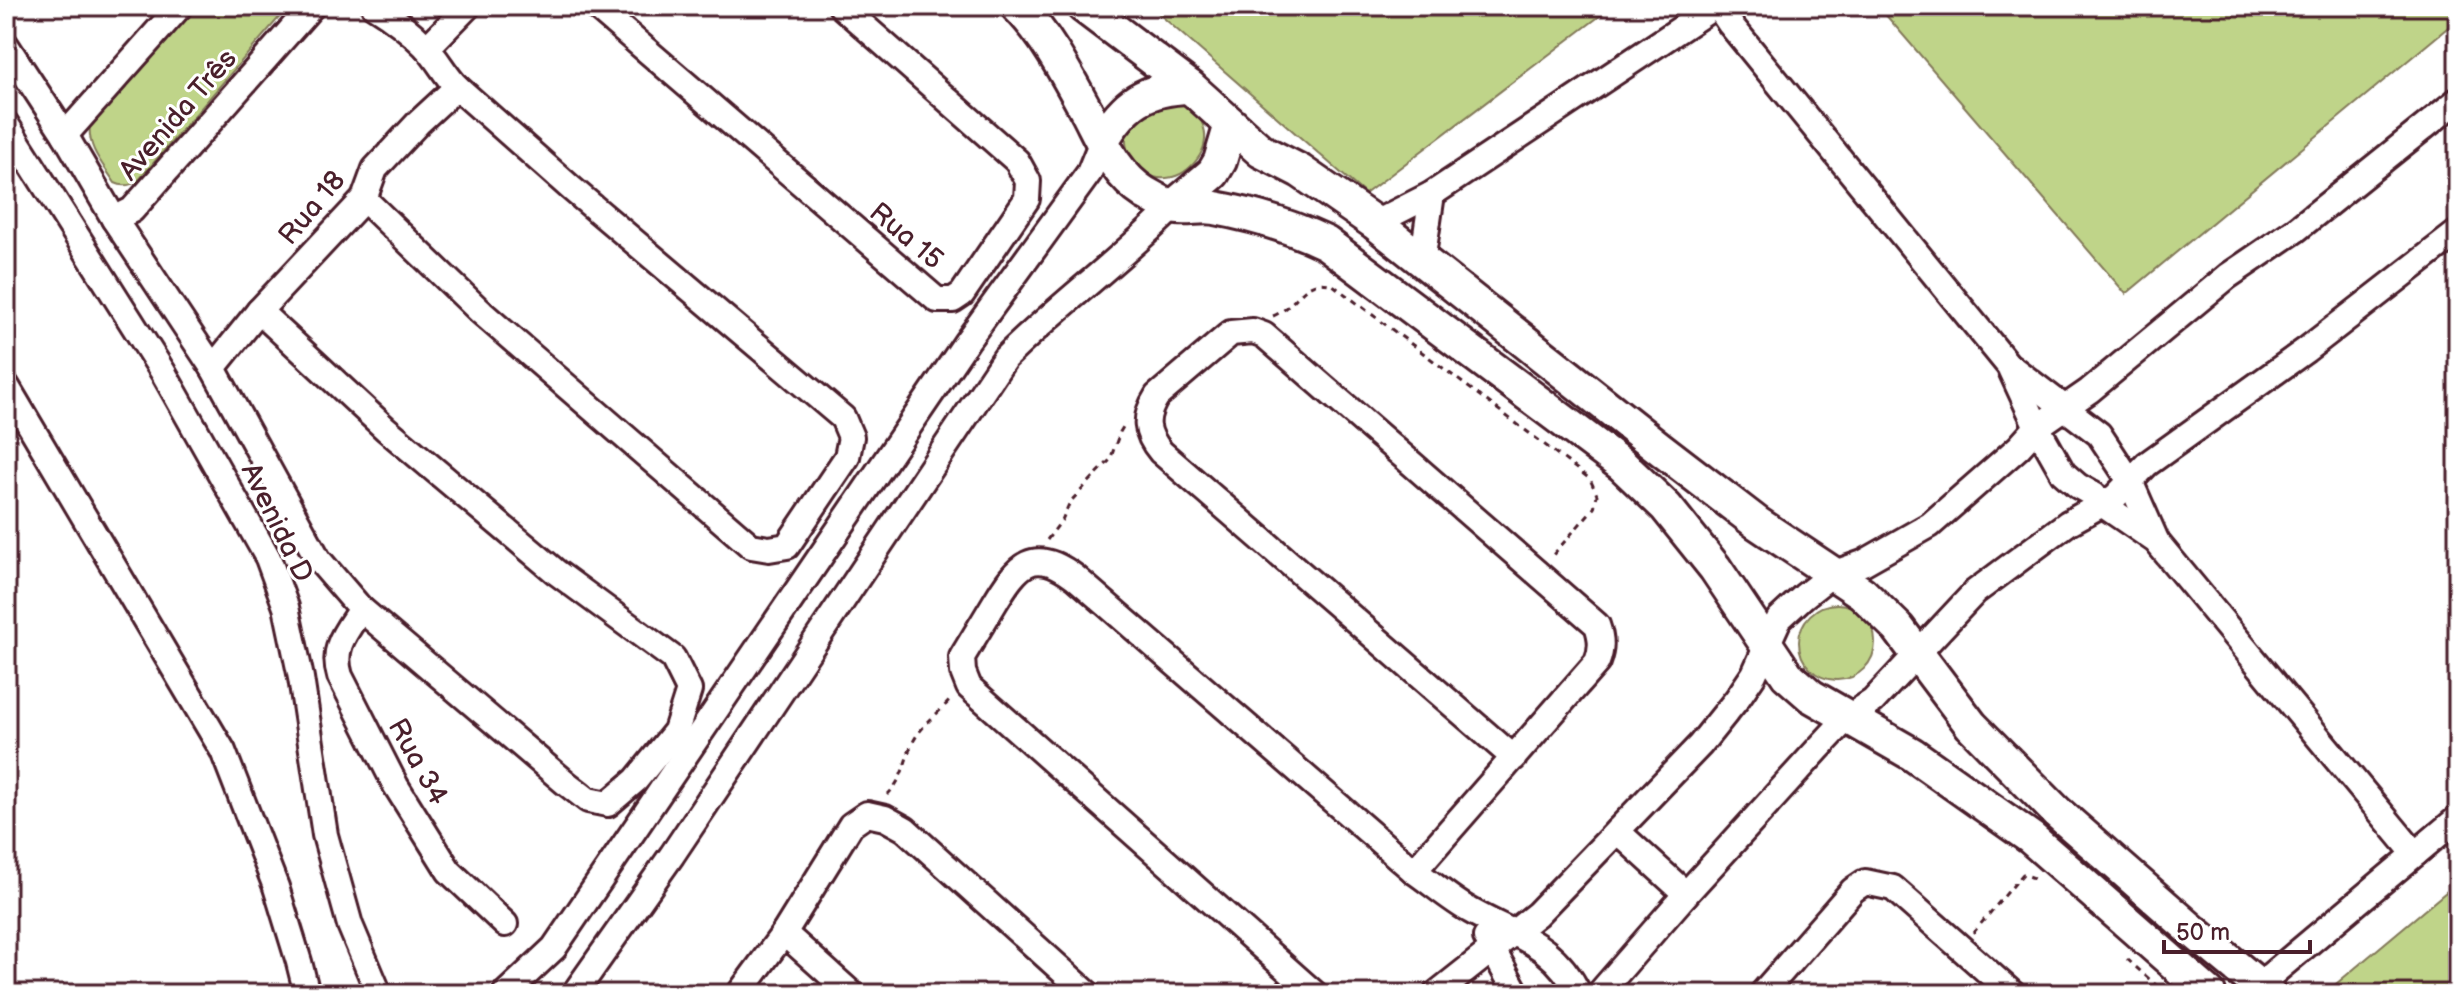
<svg xmlns="http://www.w3.org/2000/svg" width="2464" height="1000" font-family="'Balsamiq Sans',sans-serif">
<style>
.green{fill:#bfd489;stroke:#847a5a;stroke-width:2}
.lines{fill:none;stroke-linecap:round;stroke-linejoin:round}
.minor-casing{stroke:#4a1f2b;stroke-width:30}
.secondary-casing{stroke:#4a1f2b;stroke-width:38}
.path{stroke:#4a1f2b;stroke-width:3;stroke-dasharray:6 6;stroke-linecap:butt}
.minor{stroke:#fff;stroke-width:24}
.secondary{stroke:#fff;stroke-width:32}
.labels{text-anchor:middle;stroke-width:6;stroke-linejoin:round;paint-order:stroke}
.street-label{font-size:28px;fill:#4a1f2b;stroke:#fff}
</style>
<rect width="100%" height="100%" fill="#fff"/>
<filter id="ink" filterUnits="userSpaceOnUse"><feTurbulence type="fractalNoise" baseFrequency=".0125" numOctaves="2"/><feDisplacementMap in="SourceGraphic" scale="16" xChannelSelector="R" yChannelSelector="G"/><feConvolveMatrix kernelMatrix="1 2 1 2 8 2 1 2 1" color-interpolation-filters="sRGB"/></filter>
<g filter="url(#ink)">
<g class="green">
<path d="M193,6h96l-151,175c-8,5 -15,6 -23,2 -13,-20 -28,-35 -25,-59z"/>
<polygon points="1150,6 1613,6 1365,194"/>
<polygon points="1878,6 2458,6 2458,19 2126,294"/>
<path d="M1176,101c72,30 -8,115 -44,58 -9,-13 -7,-28 0,-42z"/>
<circle cx="1837" cy="642" r="38"/>
<polygon points="2458,882 2458,994 2324,994"/>
</g>
<g class="lines">
<g class="minor-casing">
<g id="minor">
<polyline points="595,6 937,300 953,300 962,294 1027,199 1028,181 1017,161 841,6"/>
<polyline points="1718,6 1730,24 2009,366 2037,427 2063,473 2078,486 2094,495 2102,504 2156,541 2415,854"/>
<polyline points="6,45 65,135 114,219 213,368 318,559 361,609 566,783 588,800 608,804 636,780 676,731 689,690 673,658 556,572 386,429 259,311"/>
<polyline points="427,48 468,6"/>
<polyline points="6,124 163,372 268,558 286,607 301,678 325,835 350,925 379,994"/>
<polyline points="65,135 180,6"/>
<path d="M364,199l118,114 269,233 18,3 18,-3 60,-89 4,-20 -8,-19 -271,-229 -115,-102c-12,-12 -20,-29 -32,-41 -15,-15 -33,-29 -51,-40"/>
<polyline points="114,219 132,210 312,6"/>
<polyline points="1375,223 1432,194 1715,6"/>
<polyline points="1422,262 1432,194"/>
<polyline points="2011,367 2099,434 2130,481 2156,540"/>
<polyline points="213,368 259,311 364,199 375,169 418,123 457,87"/>
<polyline points="6,385 223,751 276,887 299,962 307,994"/>
<path d="M361,609c-15,23 -30,38 -21,67l56,110 53,85 56,53"/>
<polyline points="1617,831 1686,894"/>
<path d="M1414,871l183,-209c5,-13 5,-23 0,-37l-333,-290 -11,-4 -22,2 -74,63c-14,22 -12,37 4,56l353,306"/>
<polyline points="784,933 852,994"/>
<polyline points="1486,937 1517,994"/>
<polyline points="2259,985 2458,818"/>
<polyline points="505,994 554,948 967,341 1089,173 1102,141"/>
<path d="M574,994l98,-139 333,-497c53,-53 115,-97 168,-151"/>
<polyline points="739,994 784,933 851,825 867,814 885,818 905,829 1088,994"/>
<path d="M1315,994l-346,-307 -6,-15 -1,-15c11,-18 21,-35 32,-53 23,-39 39,-59 81,-27l339,294c19,13 37,29 57,40 46,26 82,31 108,83"/>
<polyline points="1436,994 1537,914 1700,745 1737,699 1754,674 1779,619 1804,596 1832,574 1863,563 1930,525 2019,447 2037,427 2089,391 2228,276 2297,229 2458,100"/>
<polyline points="1599,994 1686,894 1818,749 1847,718 1873,701 1975,592 2068,523 2115,497 2147,464 2306,350 2458,232"/>
<polyline points="1762,994 1853,890 1865,882 1893,888 2013,994"/>
</g>
</g>
<g class="secondary-casing">
<g id="secondary">
<path d="M1017,6c29,28 52,73 71,108 15,29 28,61 57,79 7,4 19,11 27,14 13,4 29,-2 43,1 39,7 75,18 111,35l296,222 44,42 49,61 72,107 24,21 101,58 119,84 178,156"/>
<polyline points="1083,6 1190,87 1261,151 1300,171 1375,223 1658,447 1757,523 1862,593 1898,628 1971,725 2057,812 2193,931 2269,994"/>
<path d="M1102,141c22,-38 43,-53 88,-54"/>
<polyline points="1173,207 1213,173 1220,161 1231,124"/>
</g>
</g>
<g class="path">
<path d="M1273,316c27,-11 28,-40 60,-31l257,194 7,16 -3,13 -43,49"/>
<polyline points="1047,540 1062,520 1070,502 1110,460 1120,432 1126,422"/>
<path d="M887,795c16,-15 17,-33 25,-51 9,-19 25,-29 38,-44"/>
<polyline points="1973,933 2023,874 2034,878"/>
<polyline points="2127,959 2166,994"/>
</g>
<use href="#minor" class="minor"/>
<use href="#secondary" class="secondary"/>
</g>
</g>
<g class="labels">
<g class="street-label">
<text transform="translate(177 114) rotate(-49)" y="10">Avenida Três</text>
<text transform="translate(311 207) rotate(-50)" y="10">Rua 18</text>
<text transform="translate(907 235) rotate(40)" y="10">Rua 15</text>
<text transform="translate(278 522) rotate(64)" y="10">Avenida D</text>
<text transform="translate(419 761) rotate(61)" y="10">Rua 34</text>
</g>
</g>
<rect width="2464" height="1000" fill="none" stroke="#fff" stroke-width="32"/>
<rect x="16" y="16" width="2432" height="968" fill="none" stroke="#4a1f2b" stroke-width="3" filter="url(#ink)"/>
<path d="M2164 940v12h146v-12" fill="none" stroke="#4a1f2b" stroke-width="4"/>
<text x="2176" y="940" font-size="24" fill="#4a1f2b" stroke="#ffffff" stroke-width="6" paint-order="stroke">50 m</text>
</svg>
